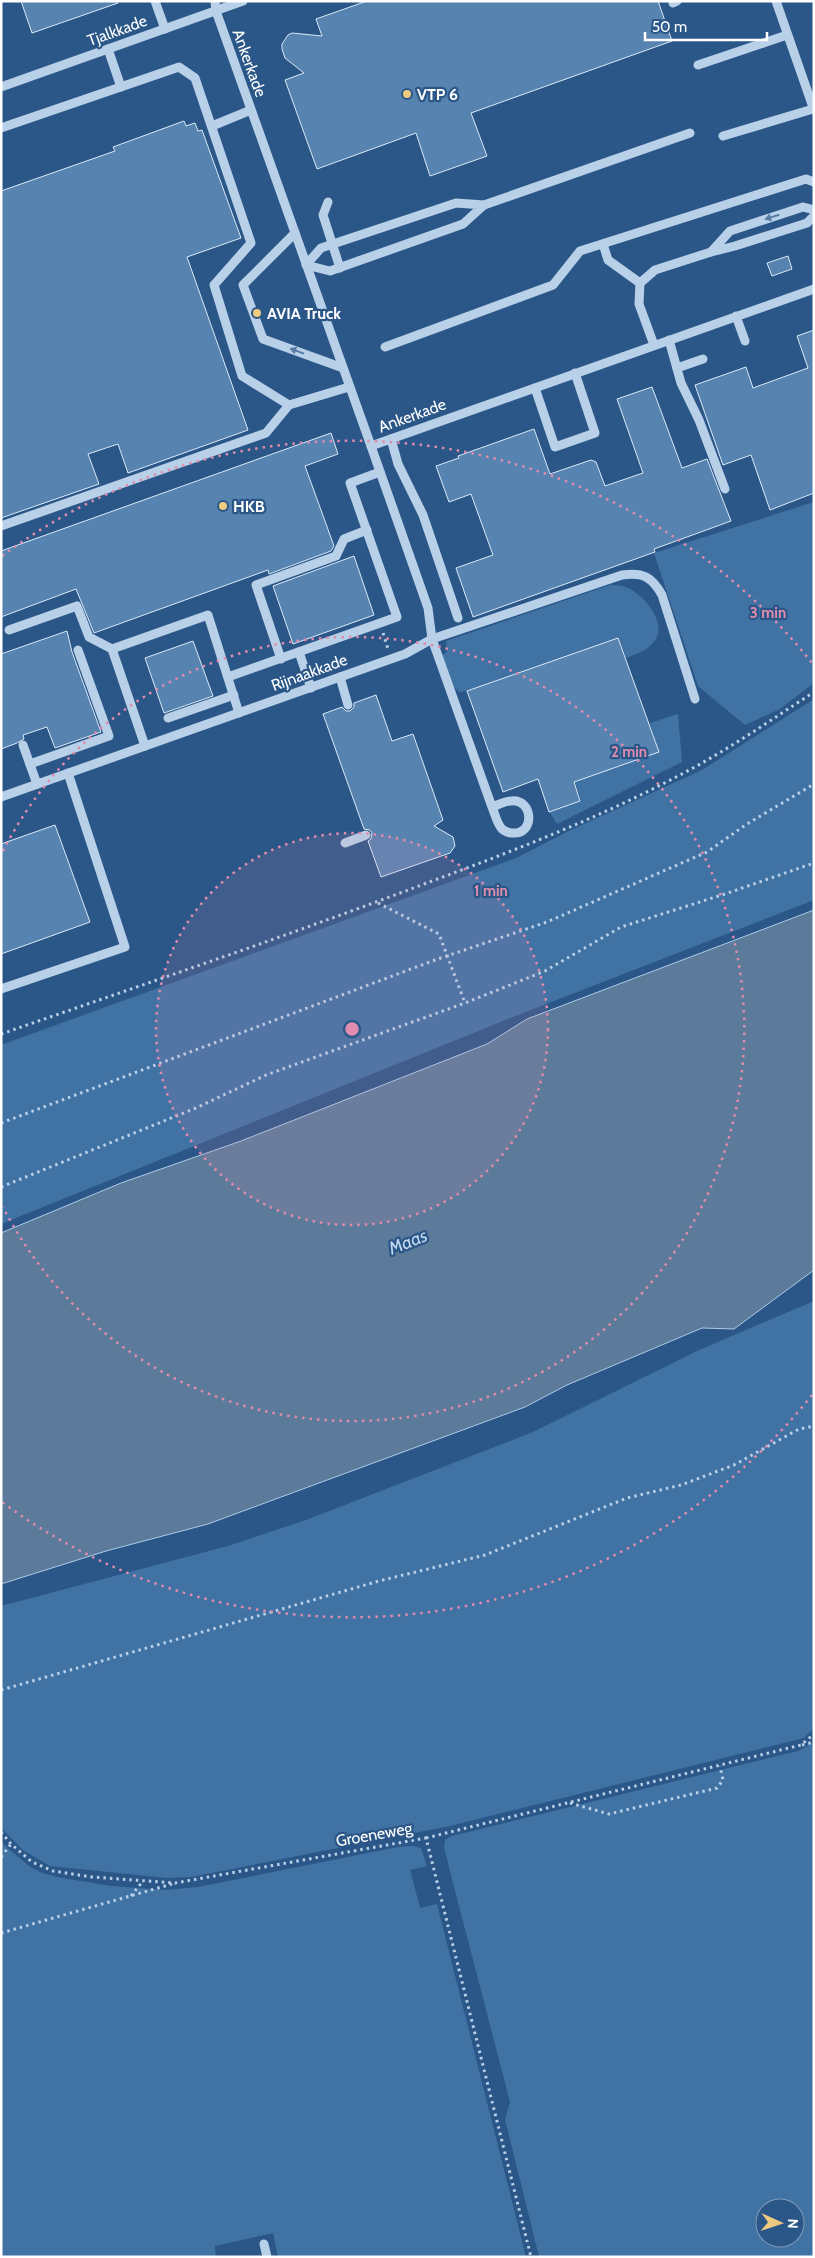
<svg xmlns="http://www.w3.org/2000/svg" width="815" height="2258" font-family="Cabin,sans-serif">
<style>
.green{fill:#4072a4;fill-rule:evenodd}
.water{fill:#5c7a9a;stroke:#adcbe8}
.building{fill:#5783b1;stroke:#dbe9f7}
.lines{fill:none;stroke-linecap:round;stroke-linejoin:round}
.path{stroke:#b8d0e8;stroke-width:3;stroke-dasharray:2.5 4;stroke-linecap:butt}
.minor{stroke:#b8d0e8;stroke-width:9}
.oneway{fill:#557ba5}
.ring{fill:none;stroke:#e08cad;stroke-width:2.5;stroke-dasharray:2.5 5}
.poi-dot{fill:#eec980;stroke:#2b5788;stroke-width:2}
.labels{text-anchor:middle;stroke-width:4.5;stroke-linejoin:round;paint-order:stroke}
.street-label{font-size:16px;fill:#fff;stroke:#2b5788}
.poi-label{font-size:16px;font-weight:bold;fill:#fff;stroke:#2b5788;text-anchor:start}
.water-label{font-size:18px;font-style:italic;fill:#c4d9ef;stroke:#2b5788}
.centre{fill:#e08cad;stroke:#2b5788;stroke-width:2.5}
.ring-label{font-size:15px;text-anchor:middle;font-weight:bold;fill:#e08cad;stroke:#2b5788;stroke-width:4.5;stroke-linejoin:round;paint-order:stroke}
</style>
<rect width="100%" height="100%" fill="#2b5788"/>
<g class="green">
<polygon points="814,502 814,683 780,709 745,725 698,686 654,553"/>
<path d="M610,585c4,0 8,0 12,1 19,4 49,38 31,57 -7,8 -17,11 -27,15l-8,-20 -150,53 -9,1 -6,-6 -11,-31 5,-3 -1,-11z"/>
<polygon points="814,699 814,900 523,1013 1,1224 1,1045 516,858 571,830 702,770"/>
<polygon points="678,714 682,762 557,824 549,811 581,800 574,780 658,750 650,723"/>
<polygon points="814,1301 814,1728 804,1738 450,1826 191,1877 167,1878 50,1866 23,1850 1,1828 1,1606 228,1546 306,1520 533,1432 697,1351"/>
<path d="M814,1742v515h-275l-34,-138 5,-17 -57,-219 -9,-36 1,-7 7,-4 346,-85zM765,2208h30v30h-30z"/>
<polygon points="1,1842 29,1866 42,1873 57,1877 111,1886 166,1890 198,1887 398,1847 413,1846 421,1848 427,1866 410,1870 420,1908 437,1904 526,2257 278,2257 273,2233 215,2246 216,2257 1,2257"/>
</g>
<polygon class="water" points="814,910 814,1270 734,1329 702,1328 567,1385 525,1407 208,1524 106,1551 1,1584 1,1233 121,1183 241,1141 487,1044 527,1019"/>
<g class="building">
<polygon points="21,1 117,1 118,3 32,33"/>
<polygon points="367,1 658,1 672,41 471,113 487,156 430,176 416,133 317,169 285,80 304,73 285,58 282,49 282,44 288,35 292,33 322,36 316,19"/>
<polygon points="184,121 186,126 195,123 198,131 202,130 241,238 187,257 248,430 128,473 118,444 88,454 99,484 1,518 1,191 115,151 113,147"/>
<polygon points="788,256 792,269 772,276 767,263"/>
<polygon points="814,330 814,493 770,510 751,455 723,465 695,385 746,367 753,388 808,368 797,336"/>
<polygon points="652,387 682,468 707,459 731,521 654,549 655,552 473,617 456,568 493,555 471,494 449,502 436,466 459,458 458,456 534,429 550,474 591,460 596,462 605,486 643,473 617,399"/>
<polygon points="331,433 338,454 305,466 334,546 331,551 269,574 268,570 94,633 76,589 1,617 1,551"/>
<polygon points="354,556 374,615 293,644 273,586"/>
<polygon points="67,631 72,652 101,732 55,748 47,727 23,735 24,739 17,743 1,749 1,654"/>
<polygon points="618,638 659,752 574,782 580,801 549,812 538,779 503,792 467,691"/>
<polygon points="193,641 213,696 164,713 145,658"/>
<polygon points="376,695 392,741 413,734 443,820 434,826 453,837 455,846 450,853 381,877 368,841 371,839 372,833 370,830 364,829 323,714 342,707 346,711 350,711 354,707 354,703"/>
<polygon points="55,825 90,922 1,954 1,844"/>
</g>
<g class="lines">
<g class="path">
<polyline points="383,633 388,649"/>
<polyline points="378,903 439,934 465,1003"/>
<path d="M1,1034c141,-49 283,-97 423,-150 92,-34 183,-69 269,-116 42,-23 81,-50 121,-76"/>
<polyline points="1,1123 435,960 547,922 707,852 747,824 814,784"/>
<polyline points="1,1187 196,1108 266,1075 465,1003 545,971 621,927 725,894 814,863"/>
<polyline points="1,1690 379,1581 485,1555 627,1498 681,1485 734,1465 799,1429 814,1426"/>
<polyline points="802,1745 814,1742"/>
<polyline points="570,1803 609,1814 717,1788 723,1780 720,1766"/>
<polyline points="1,1832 11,1844 32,1862 53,1871 92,1877 175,1883 426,1838 531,2257"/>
<polyline points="426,1838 801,1745 814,1734"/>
<polyline points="1,1857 11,1844"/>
<polyline points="131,1896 143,1881"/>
<polyline points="1,1933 172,1884"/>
</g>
<g class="minor">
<polyline points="155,1 165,29"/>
<polyline points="215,1 216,11 371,446 814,289"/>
<polyline points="776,1 814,110"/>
<polyline points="673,3 677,1"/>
<polyline points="108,49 121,87"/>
<polyline points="698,65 787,35"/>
<polyline points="1,87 243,1"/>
<polyline points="212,126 251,110"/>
<polyline points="1,128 179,67 195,78 251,243 214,285 242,376 289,405"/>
<polyline points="723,136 813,109"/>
<polyline points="328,202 323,215 340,268"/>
<polygon points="456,203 484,205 463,224 330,271 306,265 321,248"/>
<polyline points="484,205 690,133"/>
<polyline points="814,210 803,207 730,231 711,252 735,246 807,223 814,216"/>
<polyline points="295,233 243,285 263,339 343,368"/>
<polyline points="603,244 608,260 640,283"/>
<polyline points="736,316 745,341"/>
<polyline points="669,340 681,383 699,420 725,489"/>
<polyline points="654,345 639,304 640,283 655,270 711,252"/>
<polyline points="385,347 553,285 580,251 806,179 814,182"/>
<polyline points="677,368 703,359"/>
<polyline points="535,388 555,447 595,433 575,373"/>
<polyline points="391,439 398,464 423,515 458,618"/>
<polyline points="1,526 266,433 289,405 349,387"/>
<polyline points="9,630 77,606 89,637 112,649"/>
<polyline points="299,652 311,688"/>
<polyline points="281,659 256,585 336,556 344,539 367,530"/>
<polyline points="228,677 397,617 350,483 380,472"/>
<polyline points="340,677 348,705"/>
<polyline points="168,718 234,695"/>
<polyline points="23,745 37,784"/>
<polyline points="145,746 112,649 208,615 239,713"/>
<polyline points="30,764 109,736 78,650"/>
<polyline points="1,797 405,654 432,639 428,608 371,446"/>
<path d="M492,807c6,-2 13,-6 19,-6 22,-3 25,34 1,32 -3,0 -8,-2 -10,-4 -5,-5 -7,-15 -10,-22l-60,-168 190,-64c21,-3 30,2 40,20l33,104"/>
<polyline points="345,843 366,835"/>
<polyline points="1,989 125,947 68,773"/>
<polyline points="264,2244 267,2257"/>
</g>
</g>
<defs><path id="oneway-solid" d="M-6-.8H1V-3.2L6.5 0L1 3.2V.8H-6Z" transform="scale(1.25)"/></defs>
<g class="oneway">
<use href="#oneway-solid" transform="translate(772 217) rotate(162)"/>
<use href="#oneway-solid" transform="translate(297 351) rotate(-160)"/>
</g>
<circle cx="352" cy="1029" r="196" fill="#e08cad" fill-opacity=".12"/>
<g class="ring">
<circle cx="352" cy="1029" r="196"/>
<path d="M3 851A392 392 0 1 1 3 1207"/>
<path d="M812 1395A588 588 0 0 1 2 1502M2 556A588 588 0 0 1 812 663"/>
</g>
<g class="poi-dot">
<circle cx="407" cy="94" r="5"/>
<circle cx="257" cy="313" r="5"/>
<circle cx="223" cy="506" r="5"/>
</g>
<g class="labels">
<g class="street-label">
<text transform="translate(117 30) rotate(-20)" y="6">Tjalkkade</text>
<text transform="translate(250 63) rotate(70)" y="6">Ankerkade</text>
<text transform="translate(412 415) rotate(-20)" y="6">Ankerkade</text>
<text transform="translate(309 672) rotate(-20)" y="6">Rijnaakkade</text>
<text transform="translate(374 1834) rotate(-10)" y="6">Groeneweg</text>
</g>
<g class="poi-label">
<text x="417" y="100">VTP 6</text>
<text x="267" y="319">AVIA Truck</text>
<text x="233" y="512">HKB</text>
</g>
<g class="water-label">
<text transform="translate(408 1242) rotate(-22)" y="6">Maas</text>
</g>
</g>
<circle cx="352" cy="1029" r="8" class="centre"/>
<g class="ring-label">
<text x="768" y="618">3 min</text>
<text x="629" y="757">2 min</text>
<text x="491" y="896">1 min</text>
</g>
<rect width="815" height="2258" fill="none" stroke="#ffffff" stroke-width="5"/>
<g transform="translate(780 2223) rotate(93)"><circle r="24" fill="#2b5788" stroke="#809ab8"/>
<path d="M0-4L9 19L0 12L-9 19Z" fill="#eec980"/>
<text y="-8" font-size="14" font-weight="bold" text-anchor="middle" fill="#ffffff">N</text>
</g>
<path d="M645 32v8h122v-8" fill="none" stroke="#ffffff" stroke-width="2.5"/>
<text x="652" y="32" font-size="15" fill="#ffffff" stroke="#2b5788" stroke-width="4" paint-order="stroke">50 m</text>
</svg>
